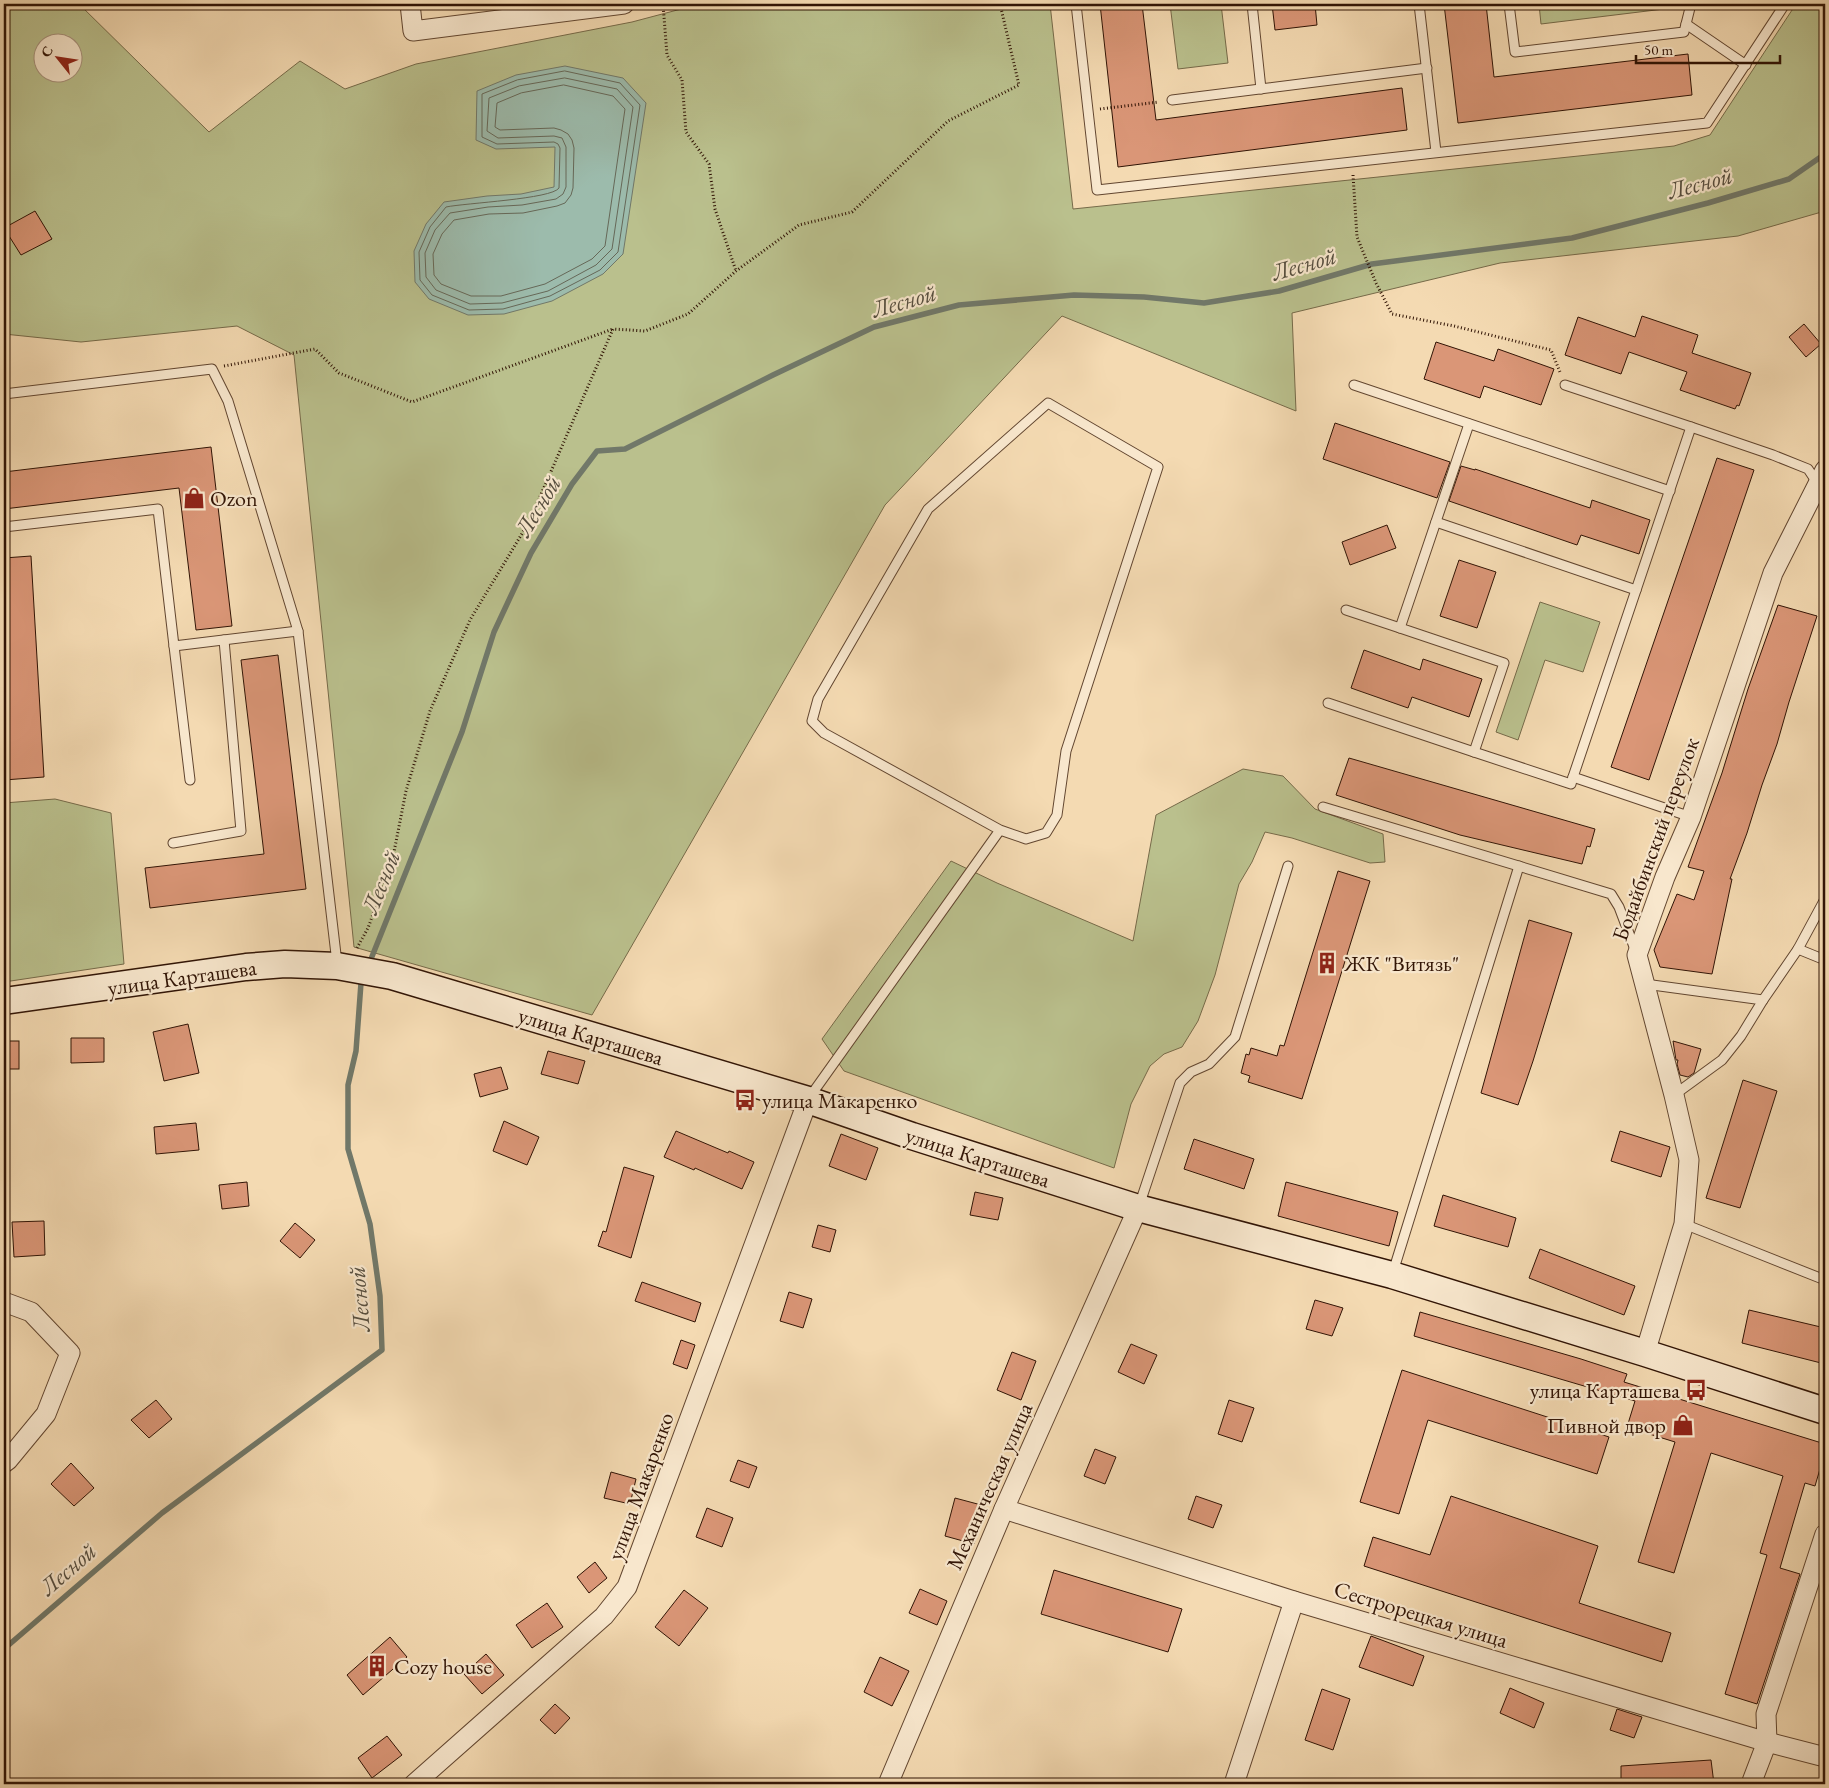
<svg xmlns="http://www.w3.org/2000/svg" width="1829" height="1788" font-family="'EB Garamond',serif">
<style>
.green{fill:#bac08d;stroke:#766a49;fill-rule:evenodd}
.water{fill:#9cbbac;stroke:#717869}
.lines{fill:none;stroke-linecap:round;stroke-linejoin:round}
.shore{stroke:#666858;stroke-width:1}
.stream{stroke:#717869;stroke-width:5.5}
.building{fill:#da9677;stroke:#311405}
.service-casing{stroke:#624630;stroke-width:11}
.minor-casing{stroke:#624630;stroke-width:21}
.secondary-casing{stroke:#311405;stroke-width:29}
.path{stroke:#311405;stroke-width:3;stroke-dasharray:1 2.5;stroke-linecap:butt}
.service{stroke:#f8e7cd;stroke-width:9}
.minor{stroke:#f8e7cd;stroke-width:19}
.secondary{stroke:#f8e7cd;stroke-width:26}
.labels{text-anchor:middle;stroke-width:4.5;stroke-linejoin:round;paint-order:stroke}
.poi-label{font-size:22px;fill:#311405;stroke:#f8e7cd;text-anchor:start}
.street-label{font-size:22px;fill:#311405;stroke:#f8e7cd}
.water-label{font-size:24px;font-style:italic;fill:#564e3f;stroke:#f8e7cd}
</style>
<rect width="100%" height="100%" fill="#f4dab2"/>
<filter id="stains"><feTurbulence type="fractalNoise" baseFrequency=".004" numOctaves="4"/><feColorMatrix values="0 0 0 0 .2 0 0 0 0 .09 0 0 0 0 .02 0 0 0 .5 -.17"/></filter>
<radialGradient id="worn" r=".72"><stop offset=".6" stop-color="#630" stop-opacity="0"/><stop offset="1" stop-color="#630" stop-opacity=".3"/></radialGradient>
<g class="green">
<path d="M4,4h75l130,128 91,-71 45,28 71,-25 216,-42 68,-18h350l23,205 601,-63 36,-11 86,-131h29v207l-87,25 -238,27 -208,50 4,98 -234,-95 -177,189 -293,510 -238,-68 -60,-592 -57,-29 -156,16 -77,-8zM42,42h30v30h-30z"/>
<polygon points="1170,4 1221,4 1228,63 1178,69"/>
<polygon points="1539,4 1673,4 1672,8 1541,24"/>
<polygon points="1540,602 1600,622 1583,672 1545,660 1518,740 1496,732"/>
<polygon points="1243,769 1283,776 1315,809 1383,834 1385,862 1370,863 1292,838 1265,832 1252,862 1239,884 1215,975 1198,1021 1182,1047 1164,1054 1150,1066 1131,1104 1114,1168 844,1071 822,1039 951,861 997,883 1133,941 1156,815"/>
<polygon points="55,799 111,813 124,964 4,982 4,803"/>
</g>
<polygon class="water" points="565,66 623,78 646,103 623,254 603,274 552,301 504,314 468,315 429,299 415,282 414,251 426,224 444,202 487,196 521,194 554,187 555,147 496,149 476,140 477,91 516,75"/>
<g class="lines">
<g class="shore">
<path d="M565,71l55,12 20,22 -22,147 -18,18 -50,26 -47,13 -34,1 -37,-15 -12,-15 -1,-28 11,-25 16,-20c19,-4 106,-8 113,-19l1,-40 -2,-4 -4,-2 -57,2 -15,-7v-43l35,-14z"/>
<polygon points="565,78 617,89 633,107 612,249 596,265 548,291 502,303 470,304 436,290 426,277 425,253 435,230 450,213 488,207 522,205 556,199 563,194 566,187 566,147 562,138 554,136 498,138 487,131 489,98 519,86"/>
<polygon points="564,85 613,96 625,109 605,246 592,259 545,284 501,296 471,296 441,284 434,275 433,254 442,234 454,220 489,214 523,213 557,206 565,203 571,195 573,188 574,148 572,140 568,134 561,130 554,128 500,130 495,127 497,103 521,93"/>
</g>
<g class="stream">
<polyline points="369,964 462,732 494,632 531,553 572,484 597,451 625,449 773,375 874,327 959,305 1074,295 1144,297 1204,303 1279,291 1372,264 1572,238 1708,203 1789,179 1825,154"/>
<polyline points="4,1649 162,1513 382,1350 380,1296 370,1224 348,1149 348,1085 356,1051 361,983 363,977"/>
</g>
</g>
<g class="building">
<polygon points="1100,4 1142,4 1156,120 1402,88 1407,130 1118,167"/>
<polygon points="1272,4 1315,4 1317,25 1275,30"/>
<polygon points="1444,4 1486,4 1494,77 1688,54 1692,95 1458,123"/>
<polygon points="35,211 52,239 21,255 4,228"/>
<polygon points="1642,316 1698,335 1692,353 1751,373 1739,406 1737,405 1735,409 1680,390 1687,372 1629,352 1621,374 1565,355 1578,317 1635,337"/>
<polygon points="1804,324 1821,344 1806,357 1789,337"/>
<polygon points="1436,342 1494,361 1498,349 1554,369 1541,405 1484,386 1480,398 1424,379"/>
<polygon points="1335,423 1450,462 1437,498 1323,459"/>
<polygon points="211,447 232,626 196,630 179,488 4,509 4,472"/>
<polygon points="1717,458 1754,470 1649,780 1611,767"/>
<polygon points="1461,466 1475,470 1475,469 1590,508 1592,500 1650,520 1639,554 1581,535 1577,545 1449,501"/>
<polygon points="1387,525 1396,548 1350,565 1342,542"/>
<polygon points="31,556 44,777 4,780 4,558"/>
<polygon points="1459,560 1496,572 1477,628 1440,616"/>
<polygon points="1778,605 1817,616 1789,702 1777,744 1762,785 1747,833 1730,879 1732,879 1712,974 1660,967 1654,950 1677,894 1694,900 1704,871 1688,867 1722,773 1748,689"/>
<polygon points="1364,650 1420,670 1423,659 1482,679 1469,717 1412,697 1408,708 1351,688"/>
<polygon points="278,655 306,889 150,908 145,868 264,854 241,660"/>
<polygon points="1349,758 1595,829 1590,847 1587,846 1582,864 1460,835 1336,795"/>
<polygon points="1338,871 1370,881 1302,1099 1248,1082 1250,1076 1241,1073 1246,1054 1249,1055 1251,1048 1277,1056 1280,1045 1284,1046"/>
<polygon points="1529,920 1572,933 1533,1061 1518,1105 1481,1093"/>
<polygon points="188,1024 199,1073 164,1081 153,1032"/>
<polygon points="71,1038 104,1038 104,1062 71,1063"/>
<rect x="4" y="1041" width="15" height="28"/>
<polygon points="1673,1041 1701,1049 1694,1073 1688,1077 1680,1075 1677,1064 1678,1060 1676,1060"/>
<polygon points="548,1051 585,1061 578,1084 541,1074"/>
<polygon points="501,1067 508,1089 480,1097 474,1074"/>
<polygon points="1743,1080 1777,1091 1740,1208 1706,1198"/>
<polygon points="504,1121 539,1137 527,1165 493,1151"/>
<polygon points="196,1123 199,1150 156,1154 154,1127"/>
<polygon points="676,1131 728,1153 729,1151 754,1162 742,1189 695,1168 694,1170 664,1157"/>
<polygon points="1620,1131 1670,1147 1661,1177 1611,1161"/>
<polygon points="841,1134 878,1148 866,1180 829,1166"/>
<polygon points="1194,1139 1254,1159 1244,1189 1184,1169"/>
<polygon points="624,1167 654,1176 631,1258 598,1246 603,1231 606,1232"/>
<polygon points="247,1182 249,1206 222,1209 219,1185"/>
<polygon points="1286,1182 1398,1212 1389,1246 1278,1216"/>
<polygon points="975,1192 1003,1198 998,1220 970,1215"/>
<polygon points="1443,1195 1516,1218 1508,1247 1434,1226"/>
<polygon points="44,1221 45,1255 14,1257 12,1222"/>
<polygon points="295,1223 315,1240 300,1258 280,1241"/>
<polygon points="818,1225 836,1230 830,1252 812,1247"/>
<polygon points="1540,1249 1635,1286 1624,1315 1529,1278"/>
<polygon points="642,1282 701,1303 695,1322 635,1301"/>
<polygon points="789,1292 812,1299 803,1328 780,1321"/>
<polygon points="1315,1300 1343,1308 1332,1336 1306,1329"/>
<polygon points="1749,1310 1825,1328 1825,1364 1742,1343"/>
<polygon points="1420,1312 1581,1359 1627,1374 1624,1382 1825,1444 1825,1452 1815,1486 1805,1483 1780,1568 1800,1574 1757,1704 1725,1694 1767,1555 1760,1553 1783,1476 1711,1453 1674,1573 1638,1562 1675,1442 1627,1427 1635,1401 1414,1336"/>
<polygon points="681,1340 695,1345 687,1369 673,1364"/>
<polygon points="1131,1344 1157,1355 1144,1384 1118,1372"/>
<polygon points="1012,1352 1036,1361 1021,1400 997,1390"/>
<polygon points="1402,1370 1609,1437 1597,1474 1428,1420 1399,1514 1360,1502"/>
<polygon points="156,1400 172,1419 149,1438 131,1420"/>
<polygon points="1229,1400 1254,1408 1242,1442 1218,1434"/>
<polygon points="1095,1449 1116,1457 1105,1484 1084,1476"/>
<polygon points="738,1460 757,1467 749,1488 730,1481"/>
<polygon points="71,1463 94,1488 74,1506 51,1484"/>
<polygon points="611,1472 636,1479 630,1504 604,1498"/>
<polygon points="1196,1496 1222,1505 1213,1528 1188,1519"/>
<polygon points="1451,1496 1598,1546 1579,1603 1671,1633 1662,1662 1364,1566 1373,1537 1430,1555"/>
<polygon points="955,1498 985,1506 974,1544 945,1536"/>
<polygon points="707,1508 733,1518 722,1547 696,1537"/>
<polygon points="595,1562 607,1578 589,1593 577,1577"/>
<polygon points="1054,1570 1182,1609 1168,1652 1041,1614"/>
<polygon points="920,1589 947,1601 937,1625 909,1613"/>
<polygon points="684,1590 708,1608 679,1646 655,1627"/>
<polygon points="547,1603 563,1627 532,1648 516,1625"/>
<polygon points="1371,1636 1424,1656 1413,1686 1359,1667"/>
<polygon points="390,1637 407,1657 363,1695 347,1675"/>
<polygon points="486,1654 504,1675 482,1694 464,1674"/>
<polygon points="880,1657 909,1671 892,1706 864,1692"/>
<polygon points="1510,1688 1544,1703 1534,1728 1500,1713"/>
<polygon points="1322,1689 1350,1699 1333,1750 1305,1740"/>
<polygon points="555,1704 570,1718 555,1734 540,1720"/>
<polygon points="1617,1709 1642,1717 1634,1738 1610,1730"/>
<polygon points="387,1736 402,1755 372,1778 358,1758"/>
<polygon points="1711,1760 1714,1784 1621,1784 1621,1766"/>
</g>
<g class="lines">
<g class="service-casing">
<g id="service">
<polyline points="1076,4 1097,190 1707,123 1785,4"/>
<polyline points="1252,4 1261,89"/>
<polyline points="1419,4 1436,152"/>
<polyline points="1509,4 1515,52 1684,32 1691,4"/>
<polyline points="1686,24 1746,65"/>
<polyline points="1172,100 1427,68"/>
<polyline points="1354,385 1670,491"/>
<polyline points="1565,385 1691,427"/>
<polyline points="4,394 212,369 228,401 298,631 337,963"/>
<polyline points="1469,424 1400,628 1504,663 1474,752 1571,784 1573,777"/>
<polyline points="1436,522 1636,590"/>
<polyline points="4,527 158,509 174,646 298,631"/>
<polyline points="1346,610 1400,628"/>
<polyline points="174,646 190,780"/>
<polyline points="1328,703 1474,752"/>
<polyline points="1323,807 1611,894 1619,907 1636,952"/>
<polyline points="1691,817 1573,777 1691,427 1773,455 1808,469 1818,484"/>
<polyline points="173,843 241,831 224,640"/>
<polyline points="1798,949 1825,960"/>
<polyline points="1645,984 1763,1000"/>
<polyline points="1674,1095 1722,1060 1741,1036 1763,1000 1798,949 1825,899"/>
<polyline points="809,1098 1000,830 1026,839 1046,833 1057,815 1066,751 1158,467 1048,403 928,509 818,699 812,721 824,733 1000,830"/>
<polyline points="1139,1206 1180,1083 1191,1072 1209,1064 1235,1037 1288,866"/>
<polyline points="1684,1224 1825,1280"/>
<polyline points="1393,1272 1519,866"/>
</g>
</g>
<g class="minor-casing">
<g id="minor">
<polyline points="410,4 413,31 624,4"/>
<polyline points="4,1302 31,1312 70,1353 46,1414 8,1460 4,1463"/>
<polyline points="1645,1353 1684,1224 1689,1160 1674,1095 1637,955 1665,877 1691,817 1773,573 1825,470"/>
<polyline points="1004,1509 1294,1601 1767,1742 1825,1757"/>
<polyline points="414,1784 604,1616 627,1587 808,1100"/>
<polyline points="888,1784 1004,1509 1138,1208"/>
<polyline points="1234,1784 1294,1601"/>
<polyline points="1751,1784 1767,1742 1766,1714 1825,1534"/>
</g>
</g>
<g class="secondary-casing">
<polyline id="secondary" points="4,1001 246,967 285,964 337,966 392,976 808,1100 912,1136 1138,1208 1392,1275 1645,1353 1825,1411"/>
</g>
<g class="path">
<polyline points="663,4 667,55 682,80 686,132 709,164 715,209 736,271"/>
<polyline points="1100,109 1159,102"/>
<polyline points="1353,175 1357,237 1376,283 1392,314 1454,326 1551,350 1560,372"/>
<polyline points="224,366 315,349 339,373 412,402 613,329"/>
<polyline points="357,948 368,928 392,862 406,791 430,711 470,620 529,522 613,329 645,331 688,314 736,271 799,225 852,212 948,121 1019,85 1000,4"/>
</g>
<use href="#service" class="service"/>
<use href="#minor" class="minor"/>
<use href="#secondary" class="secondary"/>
</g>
<defs>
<g id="shop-bare" transform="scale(1.725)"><path d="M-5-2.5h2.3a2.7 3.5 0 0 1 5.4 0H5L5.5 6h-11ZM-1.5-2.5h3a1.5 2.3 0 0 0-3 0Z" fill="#8f2418" stroke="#f8e7cd" stroke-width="2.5" paint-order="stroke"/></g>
<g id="building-bare" transform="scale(1.725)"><path d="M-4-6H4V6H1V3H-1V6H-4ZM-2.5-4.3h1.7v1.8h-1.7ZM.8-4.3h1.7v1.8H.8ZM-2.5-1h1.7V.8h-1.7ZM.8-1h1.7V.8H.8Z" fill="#8f2418" stroke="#f8e7cd" stroke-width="2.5" paint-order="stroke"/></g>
<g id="bus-bare" transform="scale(1.725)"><path d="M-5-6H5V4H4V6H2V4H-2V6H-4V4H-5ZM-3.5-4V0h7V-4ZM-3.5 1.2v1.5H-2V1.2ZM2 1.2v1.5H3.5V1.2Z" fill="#8f2418" stroke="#f8e7cd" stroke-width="2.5" paint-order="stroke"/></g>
</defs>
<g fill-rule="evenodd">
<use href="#shop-bare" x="194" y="498"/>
<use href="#building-bare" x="1327" y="963"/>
<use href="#bus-bare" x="745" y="1100"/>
<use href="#bus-bare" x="1696" y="1390"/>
<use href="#shop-bare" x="1683" y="1425"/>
<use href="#building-bare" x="377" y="1666"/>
</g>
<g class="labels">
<g class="poi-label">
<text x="210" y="506">Ozon</text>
<text x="1344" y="971">ЖК "Витязь"</text>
<text x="762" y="1108">улица Макаренко</text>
<text x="1680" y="1398" text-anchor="end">улица Карташева</text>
<text x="1666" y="1433" text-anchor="end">Пивной двор</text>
<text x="394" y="1674">Cozy house</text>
</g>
<g class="street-label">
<text transform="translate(1655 839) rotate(-70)" y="8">Бодайбинский переулок</text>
<text transform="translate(182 977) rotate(-8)" y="8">улица Карташева</text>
<text transform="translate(591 1036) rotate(17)" y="8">улица Карташева</text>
<text transform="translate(978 1157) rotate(18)" y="8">улица Карташева</text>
<text transform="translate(640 1486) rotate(-70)" y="8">улица Макаренко</text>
<text transform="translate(989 1486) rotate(-66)" y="8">Механическая улица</text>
<text transform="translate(1421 1614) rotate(17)" y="8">Сестрорецкая улица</text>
</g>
<g class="water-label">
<text transform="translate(1700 183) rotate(-15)" y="8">Лесной</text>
<text transform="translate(1304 264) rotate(-16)" y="8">Лесной</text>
<text transform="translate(904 301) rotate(-16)" y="8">Лесной</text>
<text transform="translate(538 506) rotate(-59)" y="8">Лесной</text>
<text transform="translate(381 882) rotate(-68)" y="8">Лесной</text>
<text transform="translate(359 1299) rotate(-95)" y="8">Лесной</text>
<text transform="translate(68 1569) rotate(-41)" y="8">Лесной</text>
</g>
</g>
<rect width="1829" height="1788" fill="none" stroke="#f4dab2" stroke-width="20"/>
<rect x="5" y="5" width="1819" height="1778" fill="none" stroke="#311405" stroke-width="2.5"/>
<rect x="10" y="10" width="1809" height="1768" fill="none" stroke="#311405"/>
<g transform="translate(58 58) rotate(300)"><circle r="24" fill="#f8e7cd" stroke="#a8937d"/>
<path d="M0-4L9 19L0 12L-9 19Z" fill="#8f2418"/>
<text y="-8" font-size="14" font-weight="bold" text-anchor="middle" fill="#311405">С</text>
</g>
<path d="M1636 55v8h144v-8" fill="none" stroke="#311405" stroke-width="2.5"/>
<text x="1644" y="55" font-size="15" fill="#311405" stroke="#f8e7cd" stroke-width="4" paint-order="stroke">50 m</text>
<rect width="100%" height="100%" filter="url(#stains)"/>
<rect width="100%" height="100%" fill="url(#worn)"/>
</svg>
